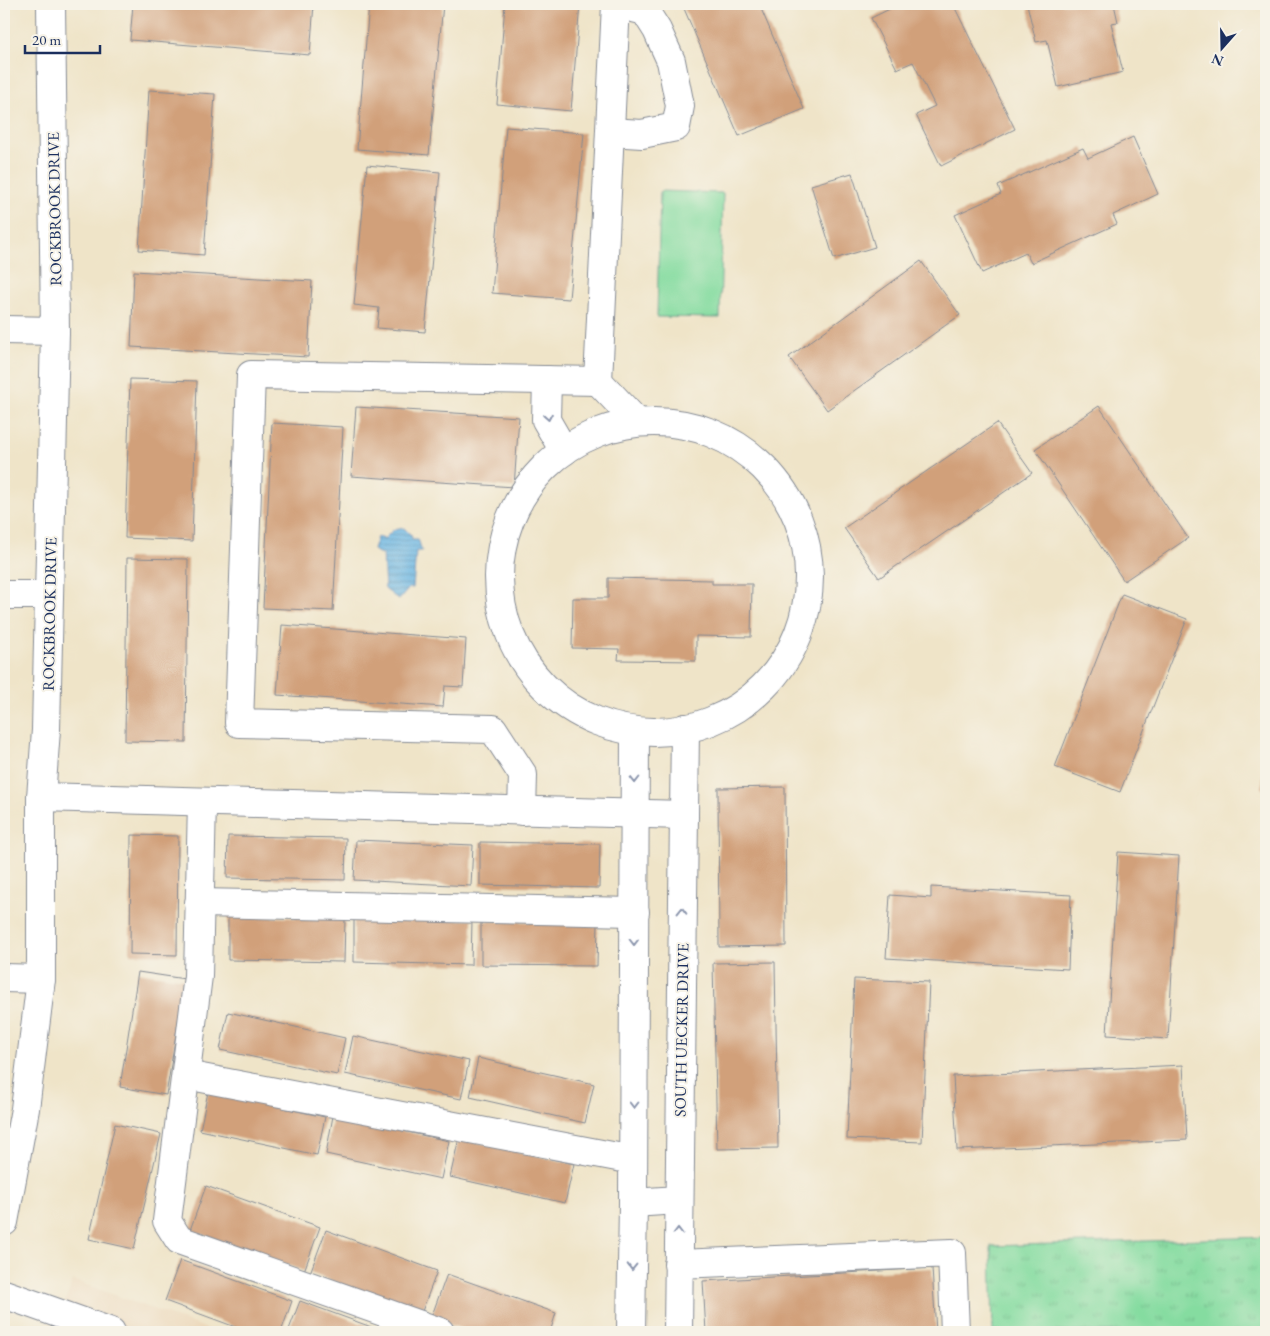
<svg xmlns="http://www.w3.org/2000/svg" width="1270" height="1336" font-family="'EB Garamond',serif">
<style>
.built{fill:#ecd8ba}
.grass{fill:url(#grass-tufts);stroke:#50867f}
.green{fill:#85dca0;stroke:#50867f}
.water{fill:url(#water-rules);stroke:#4272a0}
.building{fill:#d1a07a}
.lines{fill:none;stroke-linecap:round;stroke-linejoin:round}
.minor-casing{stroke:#858a93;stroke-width:30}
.minor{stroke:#fff;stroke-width:28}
.oneway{stroke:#8d97ae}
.labels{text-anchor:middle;stroke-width:4;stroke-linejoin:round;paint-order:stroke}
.street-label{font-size:16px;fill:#1b2f5e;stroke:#f7f3e8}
</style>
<defs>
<pattern id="grass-tufts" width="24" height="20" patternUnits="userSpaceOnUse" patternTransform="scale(1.25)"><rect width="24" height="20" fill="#85dca0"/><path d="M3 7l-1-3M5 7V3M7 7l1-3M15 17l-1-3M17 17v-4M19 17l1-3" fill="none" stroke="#72bd8c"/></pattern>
<pattern id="water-rules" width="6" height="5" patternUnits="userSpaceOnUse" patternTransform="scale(1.25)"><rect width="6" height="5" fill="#6ab6e3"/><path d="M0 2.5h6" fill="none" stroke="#5694bb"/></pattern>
</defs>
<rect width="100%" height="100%" fill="#f7f3e8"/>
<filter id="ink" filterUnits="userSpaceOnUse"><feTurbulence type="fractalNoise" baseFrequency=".02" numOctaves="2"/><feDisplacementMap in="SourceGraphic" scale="10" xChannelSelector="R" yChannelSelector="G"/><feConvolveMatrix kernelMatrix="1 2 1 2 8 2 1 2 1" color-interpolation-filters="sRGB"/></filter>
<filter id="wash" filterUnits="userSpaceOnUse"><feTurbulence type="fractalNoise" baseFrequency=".0096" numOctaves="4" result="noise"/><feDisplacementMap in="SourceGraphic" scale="20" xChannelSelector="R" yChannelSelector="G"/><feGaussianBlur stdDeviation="1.12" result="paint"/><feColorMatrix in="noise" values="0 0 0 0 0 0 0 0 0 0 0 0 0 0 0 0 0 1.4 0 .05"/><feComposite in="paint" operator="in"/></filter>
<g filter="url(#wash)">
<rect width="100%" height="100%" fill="#efe4c8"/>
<polygon class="built" points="73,1280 216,1332 54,1332"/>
<polygon class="grass" points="1266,1237 1266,1332 993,1332 991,1246"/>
<polygon class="green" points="660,191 723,193 720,318 657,317"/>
<polygon class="water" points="404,528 411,535 412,539 418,539 422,551 416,551 413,588 409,588 399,600 385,589 383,555 373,550 377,537 384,539 393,530"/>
<g id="blocks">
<g class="building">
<polygon points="133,4 314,4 310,55 130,40"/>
<polygon points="369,4 443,4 429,155 357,149"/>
<polygon points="505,4 580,4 571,111 497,104"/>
<polygon points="682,4 759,4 804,109 739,136"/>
<polygon points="900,4 953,4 1015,129 941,166 916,115 935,106 913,62 897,69 871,18"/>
<polygon points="1027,4 1114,4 1118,22 1111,23 1123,72 1058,87 1047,40 1036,42"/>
<polygon points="149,90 215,94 204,255 139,250"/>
<polygon points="506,127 584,133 569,299 492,293"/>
<polygon points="1133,137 1158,194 1113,215 1117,224 1031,263 1026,253 982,273 955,215 1001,194 998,186 1083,148 1088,158"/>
<polygon points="367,165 440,172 425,332 377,328 379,308 354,305"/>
<polygon points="852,173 875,247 834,259 811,185"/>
<polygon points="921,261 960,315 827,410 789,357"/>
<polygon points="134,271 312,281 308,357 131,347"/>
<polygon points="130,379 197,381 192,541 125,538"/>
<polygon points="1099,406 1188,538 1124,581 1035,449"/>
<polygon points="356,407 519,417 514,487 351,476"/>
<polygon points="272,423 343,427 333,611 263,608"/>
<polygon points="997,423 1032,473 879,578 844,528"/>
<polygon points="127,558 188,559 186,742 125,741"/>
<polygon points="608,578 712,580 712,584 752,584 751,637 696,636 696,661 618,660 619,649 572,648 573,598 608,598"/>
<polygon points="1122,594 1187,619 1120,792 1055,767"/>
<polygon points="282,625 466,639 463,687 445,686 443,707 277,695"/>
<polygon points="1265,739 1266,739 1266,790 1262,789"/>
<polygon points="785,787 786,946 719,947 718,788"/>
<polygon points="131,835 178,836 177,955 130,954"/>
<polygon points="228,836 346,838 345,880 227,878"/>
<polygon points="356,840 473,845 471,886 354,880"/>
<polygon points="480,842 600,844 599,888 480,885"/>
<polygon points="1118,852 1179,856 1168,1039 1107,1035"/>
<polygon points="931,887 1071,895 1068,969 886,958 890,895 931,898"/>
<polygon points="228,916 345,919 344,962 228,960"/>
<polygon points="354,917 472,920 471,965 354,962"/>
<polygon points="481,921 598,923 597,966 481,965"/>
<polygon points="775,962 778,1148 717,1149 713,963"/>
<polygon points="138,972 185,979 166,1095 120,1087"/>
<polygon points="854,979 929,982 922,1142 847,1139"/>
<polygon points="228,1012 345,1038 337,1075 220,1050"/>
<polygon points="353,1036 469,1061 461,1099 345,1074"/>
<polygon points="478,1058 594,1084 585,1123 470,1097"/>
<polygon points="1183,1065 1187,1140 957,1150 953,1076"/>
<polygon points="208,1092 325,1117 317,1155 200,1130"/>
<polygon points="333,1116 449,1141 441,1179 326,1154"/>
<polygon points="115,1124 161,1134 134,1249 89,1239"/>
<polygon points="459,1138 574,1164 565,1203 450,1177"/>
<polygon points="206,1186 320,1227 304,1271 190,1230"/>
<polygon points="326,1230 437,1271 421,1314 310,1273"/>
<polygon points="180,1260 292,1301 281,1332 249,1332 165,1301"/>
<polygon points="932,1268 936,1332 706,1332 703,1281"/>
<polygon points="447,1274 556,1313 550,1332 471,1332 431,1318"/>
<polygon points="300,1301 385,1332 288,1332"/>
</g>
</g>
</g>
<g filter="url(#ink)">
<use href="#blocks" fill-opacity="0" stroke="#858a93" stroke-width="1"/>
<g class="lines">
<g class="minor-casing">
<g id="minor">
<polyline points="610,132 642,134 676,127 680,106 671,61 657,30 645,11 616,4"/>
<polyline points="4,330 55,331"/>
<polyline points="547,380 546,420 564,451"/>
<polyline points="598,381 637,422"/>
<circle cx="654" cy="577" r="155"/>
<polyline points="4,595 49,595"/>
<polyline points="41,797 684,815"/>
<polyline points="202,802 198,976 167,1221 179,1240 440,1332"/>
<polyline points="522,811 523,775 493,729 239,723 251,375 598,381 616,4"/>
<polyline points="199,903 635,912"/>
<polyline points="4,978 41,979"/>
<polyline points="186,1075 633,1160"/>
<polyline points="633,1203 678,1200"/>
<polyline points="4,1222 25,1109 41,979 41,797 46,730 55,331 51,4"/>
<polyline points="678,1264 952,1253 955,1332"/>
<polyline points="4,1294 111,1332"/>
<polyline points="631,1332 633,1203 635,731"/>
<polyline points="678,1332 685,728"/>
</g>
</g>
<use href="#minor" class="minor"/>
</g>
<defs><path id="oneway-chevron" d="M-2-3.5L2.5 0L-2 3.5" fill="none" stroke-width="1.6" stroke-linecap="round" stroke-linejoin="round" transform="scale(1.25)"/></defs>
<g class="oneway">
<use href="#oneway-chevron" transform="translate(548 417) rotate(80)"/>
<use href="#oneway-chevron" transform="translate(635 780) rotate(90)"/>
<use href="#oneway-chevron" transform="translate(682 911) rotate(-89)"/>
<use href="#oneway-chevron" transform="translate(634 942) rotate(90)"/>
<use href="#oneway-chevron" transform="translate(634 1105) rotate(90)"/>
<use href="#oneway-chevron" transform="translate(678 1231) rotate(-90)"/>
<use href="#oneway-chevron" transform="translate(632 1267) rotate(91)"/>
</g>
</g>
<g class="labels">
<g class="street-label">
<text transform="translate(54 209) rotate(-91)" y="6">ROCKBROOK DRIVE</text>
<text transform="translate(49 614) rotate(-89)" y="6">ROCKBROOK DRIVE</text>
<text transform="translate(681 1030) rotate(-89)" y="6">SOUTH UECKER DRIVE</text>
</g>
</g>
<rect width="1270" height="1336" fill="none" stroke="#f7f3e8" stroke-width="20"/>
<g transform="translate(1222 48) rotate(200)" stroke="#f7f3e8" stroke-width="4" paint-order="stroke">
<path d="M0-4L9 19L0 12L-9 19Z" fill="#1b2f5e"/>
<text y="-8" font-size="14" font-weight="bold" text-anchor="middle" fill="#1b2f5e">N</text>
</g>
<path d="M25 45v8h75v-8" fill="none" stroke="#1b2f5e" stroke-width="2.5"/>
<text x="32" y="45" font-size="15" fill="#1b2f5e" stroke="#f7f3e8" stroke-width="4" paint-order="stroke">20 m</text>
</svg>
